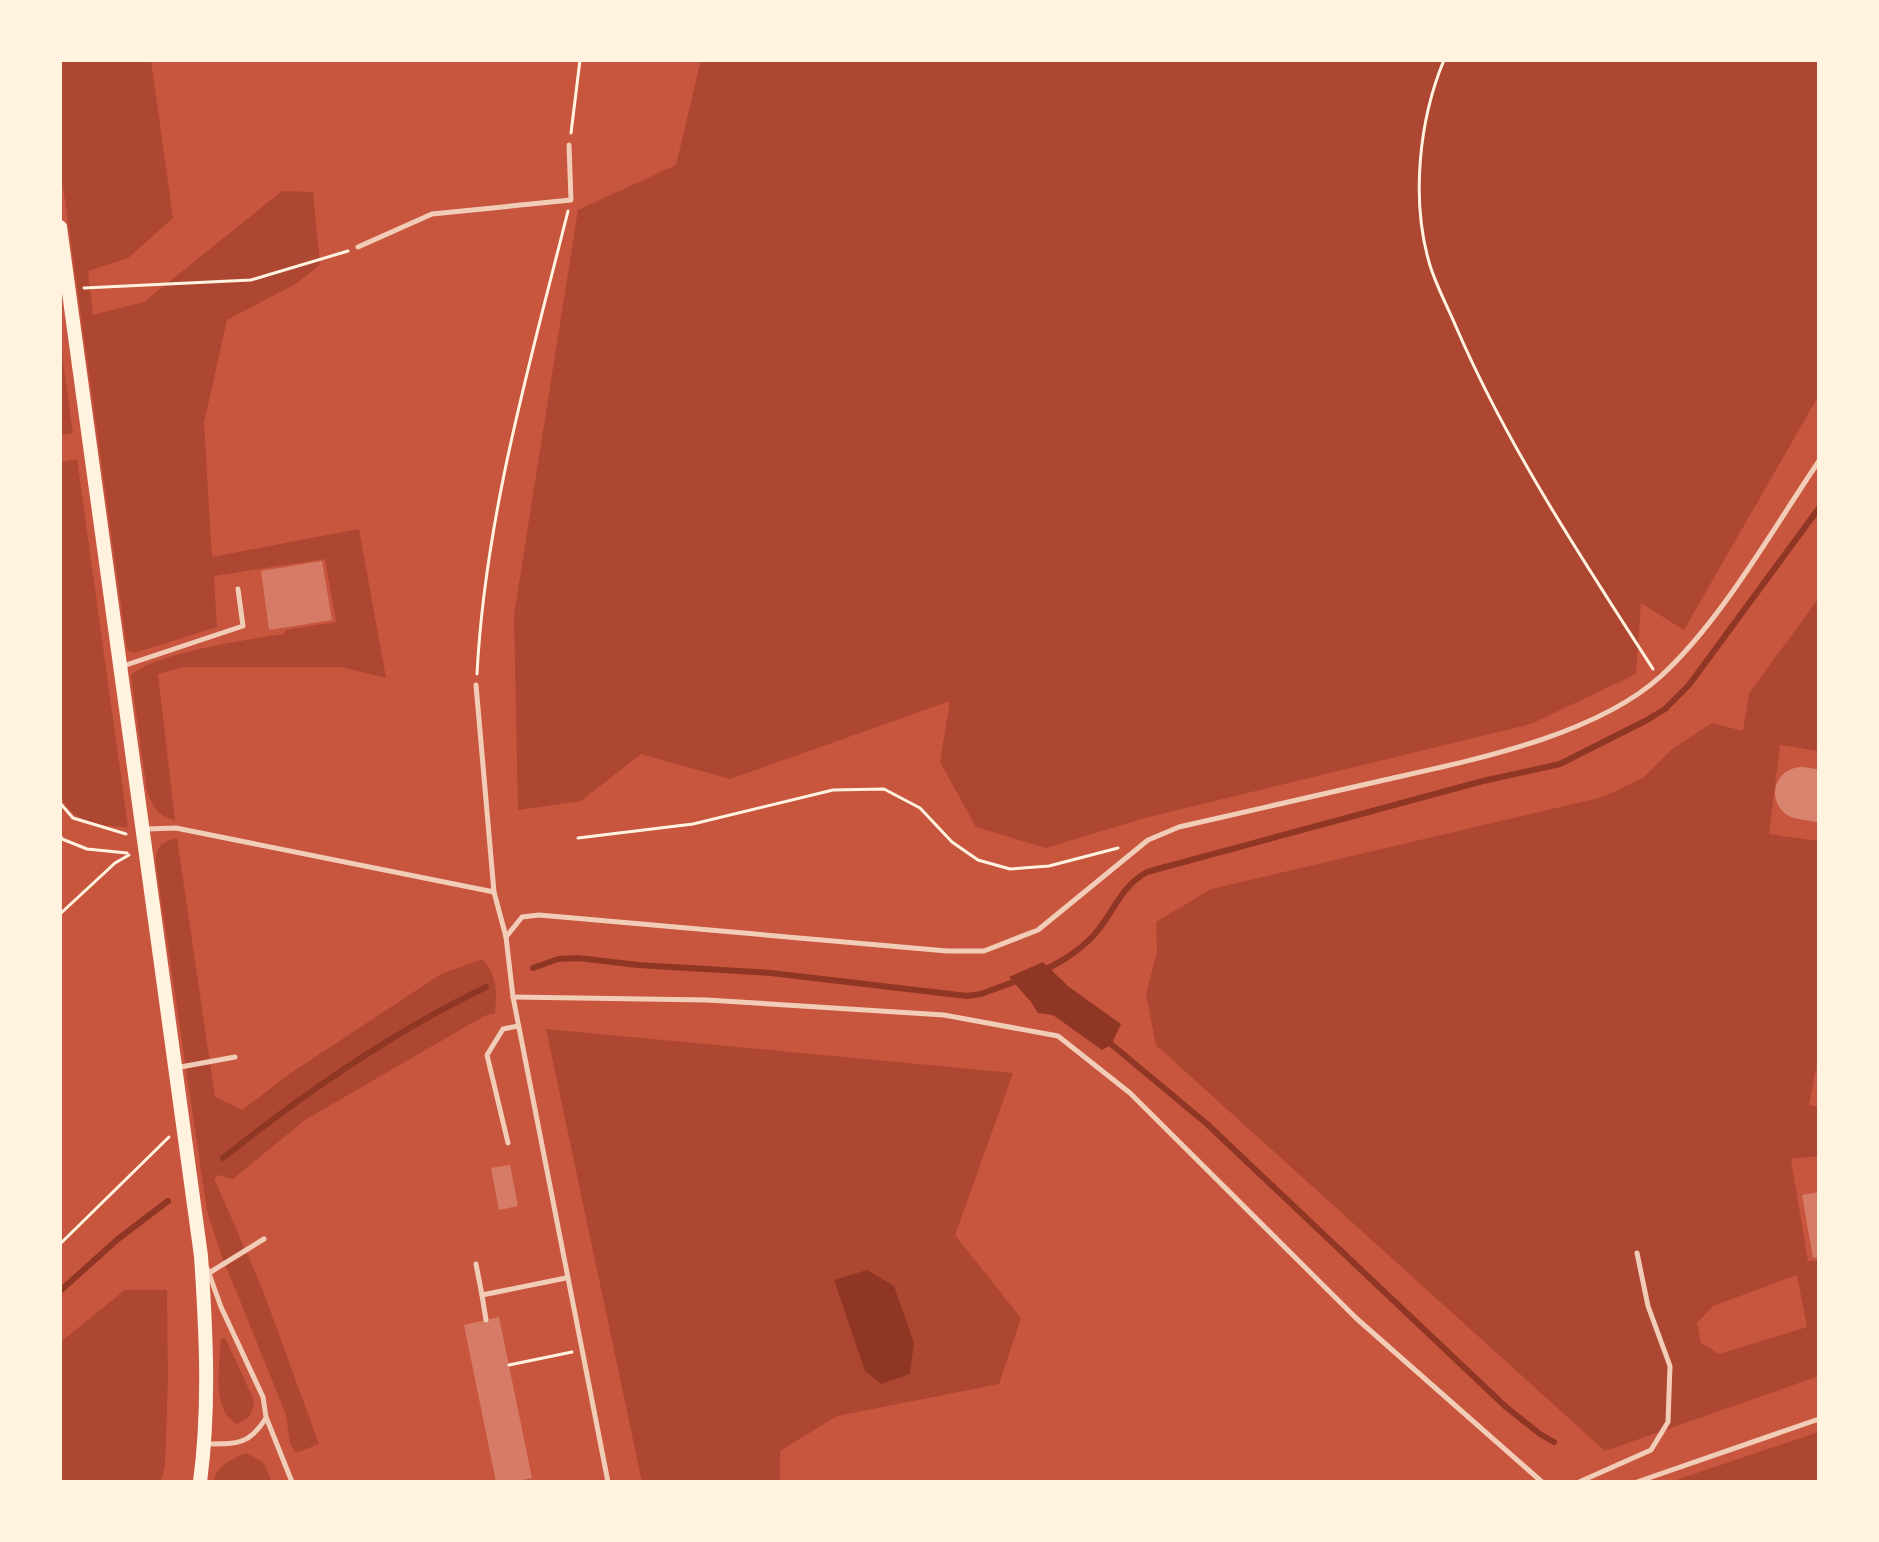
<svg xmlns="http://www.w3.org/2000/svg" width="1879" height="1542" font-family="'Golos Text',sans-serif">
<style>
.green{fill:#ae4732;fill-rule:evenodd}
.water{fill:#8f3625}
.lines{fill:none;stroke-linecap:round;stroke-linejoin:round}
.stream{stroke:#8f3625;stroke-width:6}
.taxiway{stroke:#d8846e;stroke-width:52}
.building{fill:#d67c66}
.path{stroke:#fff3e0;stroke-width:3}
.service{stroke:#f1ccb7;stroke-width:5}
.secondary{stroke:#fff3e0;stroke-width:14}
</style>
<rect width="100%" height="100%" fill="#c8553d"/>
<g class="green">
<path d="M60,60h91l22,158 -45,40 -40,13 5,44 51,-13 138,-111 31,1 7,73 -23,18 -70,37 -23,103 8,134 147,-28 27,149 -45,-11h-157l-26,7 17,146c-16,-3 -23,-14 -28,-29l-16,-115c18,-22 123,-38 154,-42v-4l51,-8 -11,-63 -111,17 3,51 -83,26 -7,-4 -67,-485z"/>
<polygon points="701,60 1819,60 1819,395 1684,630 1641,603 1636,674 1531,724 1145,818 1046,848 976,827 940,762 950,701 730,779 641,754 581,801 518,810 514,615 578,210 676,165"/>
<polygon points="60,341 73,433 60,435"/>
<path d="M77,459l51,368c-21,0 -58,-4 -66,-29 -1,-6 -1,-14 -2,-20v-316z"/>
<path d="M1819,598v153l-39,-6 -11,89 50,7v211l-10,53 10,2v49l-28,3 17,102 11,-1v116l-214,75 -449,-406 -10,-51 11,-42 -1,-30 55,-33 392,-92 40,-19 28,-28 41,-27 31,8 6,-38zM1797,1275l10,52 -88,27 -18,-11 -4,-20 16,-17z"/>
<path d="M177,838l38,259 27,13 49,-37 150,-99 42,-15c14,17 14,34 12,54l-11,3 -179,104 -72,59 -14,-4 -5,3 48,110 57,156 -23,9 -6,-10 -4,-28 -66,-164 -13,-40 -51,-346c-1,-17 5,-23 21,-27z"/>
<polygon points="546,1029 1013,1073 955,1235 1021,1318 999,1384 837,1416 780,1451 780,1482 642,1482"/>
<polygon points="125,1290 167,1290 168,1380 165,1465 161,1482 60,1482 60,1344 63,1340"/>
<path d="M225,1338l29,62c-1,13 -4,19 -17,24 -26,-16 -17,-51 -17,-78l1,-7z"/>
<polygon points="1819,1432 1819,1482 1670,1482"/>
<path d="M246,1453l17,9 9,20h-59c4,-17 18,-22 33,-29z"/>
</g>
<g class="water">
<polygon points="1043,962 1069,987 1121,1024 1111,1045 1102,1050 1053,1015 1038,1013 1031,1002 1009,977"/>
<polygon points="867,1270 894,1286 914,1343 910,1374 881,1384 865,1371 834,1280"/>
</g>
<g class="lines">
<g class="stream">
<polyline points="533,968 558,959 578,958 638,965 771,973 967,996 981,994 1019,980"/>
<path d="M1044,970c20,-9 42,-24 55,-41 17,-22 23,-43 48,-57l336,-91 77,-17 87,-44 18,-11 24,-24 130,-177"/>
<polyline points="1105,1039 1207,1124 1506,1407 1540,1434 1554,1442"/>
<path d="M223,1158c79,-63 172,-127 263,-171"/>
<polyline points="60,1291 118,1239 168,1201"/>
</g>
<polyline class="taxiway" points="1801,793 1819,796"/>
</g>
<g class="building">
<polygon points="322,561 332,620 269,630 261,571"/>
<polygon points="510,1165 518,1206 499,1210 491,1168"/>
<polygon points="1819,1192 1819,1257 1813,1258 1802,1195"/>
<polygon points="499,1317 532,1478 513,1482 496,1482 464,1325"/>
</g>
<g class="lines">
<g class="path">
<path d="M1444,60c-25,60 -33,139 -15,202 6,22 19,45 28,67 52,120 126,231 196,340"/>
<polyline points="571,133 580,60"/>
<polyline points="84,288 251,280 348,251"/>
<path d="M477,674c8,-157 53,-311 91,-463"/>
<polyline points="60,803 73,818 126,834"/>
<polyline points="60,835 62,839 87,849 127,853"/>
<polyline points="578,838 693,824 833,790 884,789 920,808 952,842 978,860 1010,869 1049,866 1118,848"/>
<polyline points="60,914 115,863 129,855"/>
<polyline points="60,1244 169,1137"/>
<polyline points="509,1365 572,1352"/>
</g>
<g class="service">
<polyline points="358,247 432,214 571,200 569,145"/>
<polyline points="123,666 243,626 238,589"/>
<polyline points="146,829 176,828 494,892 476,685"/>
<polyline points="494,892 506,937 513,997 608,1482"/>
<path d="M506,937l16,-20 17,-2 408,36h37l54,-21 110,-90 31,-13c67,-15 134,-31 201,-46 88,-20 214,-44 281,-105 61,-56 111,-146 158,-215"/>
<polyline points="513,997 707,1000 944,1015 1058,1036 1130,1093 1356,1318 1542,1482"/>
<polyline points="175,1068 235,1057"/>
<polyline points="508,1143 487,1055 503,1029 518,1026"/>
<polyline points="476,1264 482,1295"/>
<polyline points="207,1268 221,1307 263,1397 266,1417 292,1482"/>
<polyline points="209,1273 264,1239"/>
<polyline points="486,1320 482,1295 566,1278"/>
<path d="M207,1444c30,0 42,1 59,-26"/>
<polyline points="1579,1482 1651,1450 1668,1422 1670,1366 1648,1306 1637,1253"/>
<polyline points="1637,1482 1819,1419"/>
</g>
<path class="secondary" d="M60,227l141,1029c5,75 9,151 -1,226"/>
</g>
<rect width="1879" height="1542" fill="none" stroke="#fff3e0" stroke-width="124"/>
</svg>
